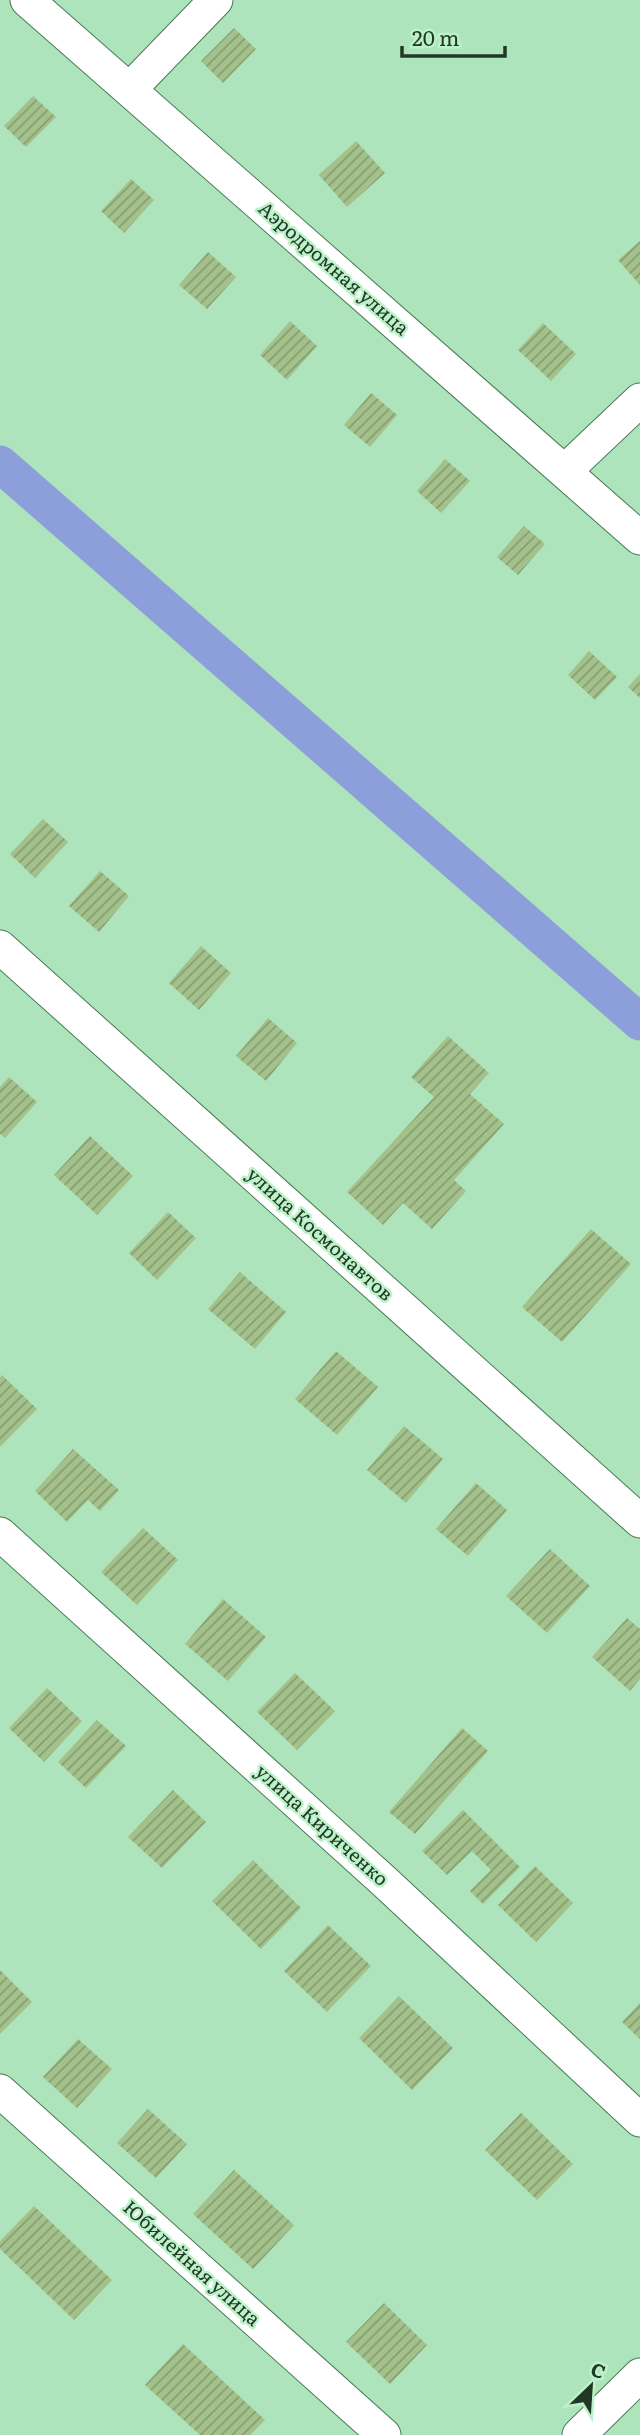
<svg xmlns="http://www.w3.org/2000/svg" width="640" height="2435" font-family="Literata,serif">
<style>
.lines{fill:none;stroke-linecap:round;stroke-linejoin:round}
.canal{stroke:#8d9fda;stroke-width:37}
.building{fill:url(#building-hatch)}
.minor-casing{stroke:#477a55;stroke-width:35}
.minor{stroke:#fff;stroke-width:33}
.labels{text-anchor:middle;stroke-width:5;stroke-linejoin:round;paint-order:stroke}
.street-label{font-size:19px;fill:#223727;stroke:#bbf2c7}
</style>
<defs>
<pattern id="building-hatch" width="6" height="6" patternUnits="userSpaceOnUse" patternTransform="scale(1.75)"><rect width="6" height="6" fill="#a4c18b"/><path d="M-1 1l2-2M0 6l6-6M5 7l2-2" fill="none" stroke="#859e72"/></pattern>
</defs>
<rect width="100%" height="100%" fill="#aee4bb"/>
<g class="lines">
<polyline class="canal" points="0,464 640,1022"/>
</g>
<g class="building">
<polygon points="234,28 256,49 223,83 201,61"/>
<polygon points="33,96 56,117 26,147 4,126"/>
<polygon points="356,141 385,173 347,207 319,175"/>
<polygon points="131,179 154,200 124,233 101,211"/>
<polygon points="640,241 640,285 618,260"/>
<polygon points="208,252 236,277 207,309 179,285"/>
<polygon points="290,321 317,346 287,380 260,355"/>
<polygon points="543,323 576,354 551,381 518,350"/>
<polygon points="371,393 397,415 370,447 344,425"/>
<polygon points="445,459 470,481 441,513 417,491"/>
<polygon points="524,526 545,544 518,575 497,557"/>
<polygon points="589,651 617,677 595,700 568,675"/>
<polygon points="640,674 640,698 628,687"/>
<polygon points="43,819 68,842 35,878 10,854"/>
<polygon points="100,871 129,896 99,932 69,906"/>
<polygon points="201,946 231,973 199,1010 169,983"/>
<polygon points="268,1018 297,1043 266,1081 236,1056"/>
<polygon points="448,1036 489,1073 470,1094 504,1124 454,1180 466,1191 432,1229 403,1203 383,1225 347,1192 434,1097 411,1077"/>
<polygon points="9,1077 37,1102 5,1138 0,1134 0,1087"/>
<polygon points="90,1136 133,1176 97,1215 54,1175"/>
<polygon points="168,1212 196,1238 157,1280 129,1253"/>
<polygon points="591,1229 631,1264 562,1342 522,1307"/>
<polygon points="240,1272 286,1312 255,1349 208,1309"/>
<polygon points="336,1351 378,1387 337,1435 295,1399"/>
<polygon points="2,1375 37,1409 0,1447 0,1378"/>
<polygon points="404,1426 443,1459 406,1503 367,1470"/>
<polygon points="73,1449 119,1490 100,1511 88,1500 67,1522 35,1491"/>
<polygon points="476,1483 507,1510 468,1556 436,1529"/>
<polygon points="143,1528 178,1560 137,1605 101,1572"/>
<polygon points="550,1549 590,1586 547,1633 506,1596"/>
<polygon points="223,1599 266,1637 228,1681 185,1644"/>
<polygon points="627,1618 640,1629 640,1679 630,1691 592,1657"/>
<polygon points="295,1673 335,1711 297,1750 257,1712"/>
<polygon points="47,1688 82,1721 44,1762 9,1728"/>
<polygon points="97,1720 126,1746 86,1788 58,1762"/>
<polygon points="462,1728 488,1751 415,1834 389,1812"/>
<polygon points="173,1790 206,1822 162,1868 128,1837"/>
<polygon points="463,1810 520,1867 483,1904 470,1891 491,1870 472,1851 447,1875 422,1851"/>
<polygon points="253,1860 301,1908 261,1949 212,1901"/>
<polygon points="535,1866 573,1903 536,1942 498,1905"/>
<polygon points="328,1925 371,1966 327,2012 284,1971"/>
<polygon points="0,1970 32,2002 0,2034"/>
<polygon points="399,1996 453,2048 412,2090 359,2038"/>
<polygon points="640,2003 640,2039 622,2022"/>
<polygon points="78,2039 112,2069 77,2108 43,2077"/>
<polygon points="148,2109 187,2144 156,2178 117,2143"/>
<polygon points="521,2113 573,2164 537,2200 485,2150"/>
<polygon points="234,2170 294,2225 253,2269 193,2214"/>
<polygon points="34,2206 112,2280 74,2320 0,2249 0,2241"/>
<polygon points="384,2303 427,2345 390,2384 346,2342"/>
<polygon points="183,2344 265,2420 250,2435 200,2435 145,2385"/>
</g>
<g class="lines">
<g class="minor-casing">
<g id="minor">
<polyline points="27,0 640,538"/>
<polyline points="130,89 216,0"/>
<polyline points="565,471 640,400"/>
<polyline points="0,947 640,1521"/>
<polyline points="0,1534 386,1883 640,2120"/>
<polyline points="0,2091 384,2435"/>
<polyline points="579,2435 640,2375"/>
</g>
</g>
<use href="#minor" class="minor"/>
</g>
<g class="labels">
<g class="street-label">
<text transform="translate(334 268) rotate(41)" y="7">Аэродромная улица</text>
<text transform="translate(320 1234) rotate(42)" y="7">улица Космонавтов</text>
<text transform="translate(322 1825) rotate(42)" y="7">улица Кириченко</text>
<text transform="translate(192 2263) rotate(42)" y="7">Юбилейная улица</text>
</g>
</g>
<g transform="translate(591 2386) rotate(25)" stroke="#bbf2c7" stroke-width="5" paint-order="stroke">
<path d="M0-5L12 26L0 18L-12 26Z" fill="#223727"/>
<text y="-10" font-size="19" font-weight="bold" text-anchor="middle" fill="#223727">С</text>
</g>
<path d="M402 46v10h103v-10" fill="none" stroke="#223727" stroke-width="3.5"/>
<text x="412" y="46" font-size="21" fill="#223727" stroke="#bbf2c7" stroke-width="5" paint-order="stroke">20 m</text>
</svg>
